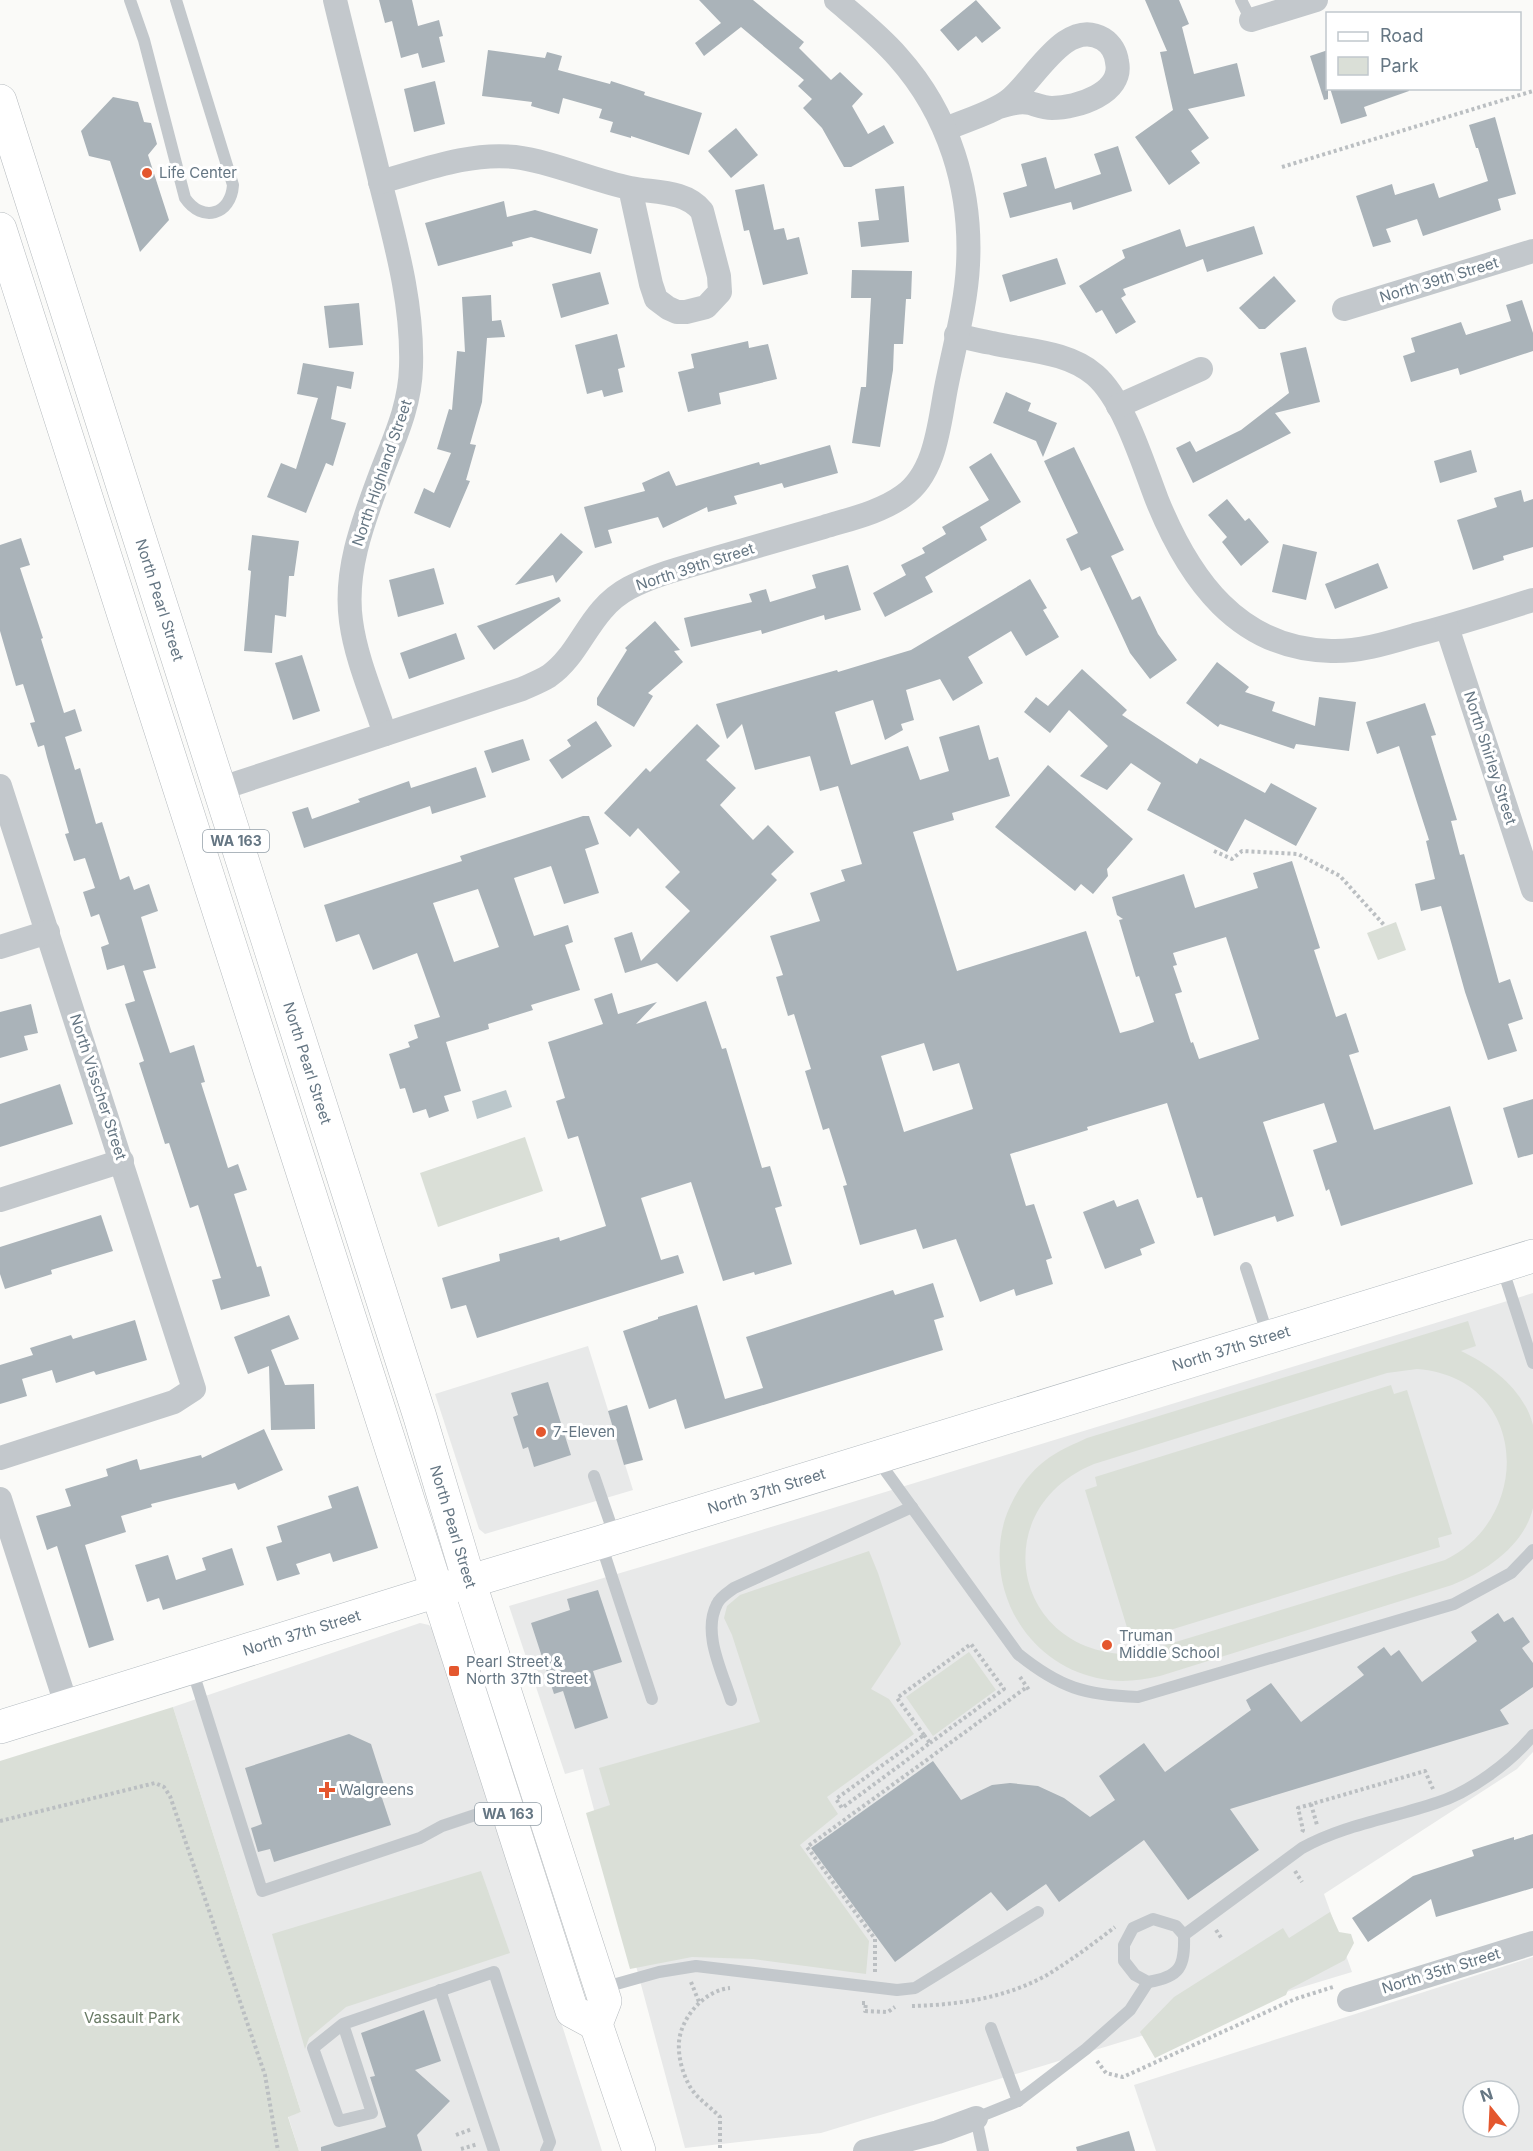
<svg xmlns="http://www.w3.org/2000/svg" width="1533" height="2151" font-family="Inter,sans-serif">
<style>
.built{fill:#e8e9e9;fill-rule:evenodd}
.green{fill:#dadfd7;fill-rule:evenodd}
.water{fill:#bbc7cb}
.building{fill:#aab3b9;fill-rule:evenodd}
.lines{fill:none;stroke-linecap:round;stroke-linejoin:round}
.secondary-casing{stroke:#b3babf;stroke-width:34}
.primary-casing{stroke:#b5babe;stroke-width:34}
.path{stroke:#bbbfc2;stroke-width:4;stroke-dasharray:3 3;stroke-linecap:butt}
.lane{stroke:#c3c8cc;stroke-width:12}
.street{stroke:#c3c8cc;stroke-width:24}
.secondary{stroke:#fff;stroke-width:33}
.primary{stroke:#fff;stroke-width:33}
.poi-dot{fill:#e4572e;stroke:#fff;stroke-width:2}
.labels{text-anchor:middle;stroke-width:6;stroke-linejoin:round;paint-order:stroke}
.shield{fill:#fff;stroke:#939fa8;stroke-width:1.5}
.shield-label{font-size:14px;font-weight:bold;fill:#657683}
.poi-label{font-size:15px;fill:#657683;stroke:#fff;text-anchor:start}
.street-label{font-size:15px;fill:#657683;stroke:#fff}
.park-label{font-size:15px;fill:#687a64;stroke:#fff}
</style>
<rect width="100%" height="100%" fill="#fafaf8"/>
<g class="built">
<polygon points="1533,1293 1533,1752 1517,1769 1324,1894 1352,1972 821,2133 685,2148 583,1769 565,1774 509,1606 654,1563"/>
<polygon points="588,1346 633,1490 485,1534 479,1529 435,1394"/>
<polygon points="420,1623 429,1625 439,1638 602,2151 299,2151 288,2116 301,2112 173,1707"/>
<path d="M1533,1957v194h-377l-22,-66zM1473,2091h36v36h-36z"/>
</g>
<g class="green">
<polygon points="1396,922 1406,950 1378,960 1367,933"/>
<polygon points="525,1137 543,1191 438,1227 420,1173"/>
<path d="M1468,1321l8,25 -15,5c30,14 63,39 72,74 0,12 0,29 0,42 0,12 0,29 0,41 -9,38 -48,64 -81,77l-292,91c-21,5 -42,7 -63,2 -71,-15 -113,-90 -92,-159 8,-24 24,-48 45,-62 12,-8 24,-13 37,-19zM1417,1369c113,9 116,149 28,191l-309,94c-121,5 -154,-144 -42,-190l293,-91z"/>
<polygon points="1391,1385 1394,1394 1407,1390 1452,1534 1438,1538 1440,1547 1144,1638 1142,1630 1129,1634 1085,1490 1097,1486 1095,1477"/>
<polygon points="869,1551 878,1573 901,1644 871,1689 889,1699 914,1734 827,1797 838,1814 800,1845 869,1941 866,1974 753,1959 692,1957 630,1969 586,1813 610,1805 599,1768 760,1722 732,1635 724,1618 727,1606 740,1595"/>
<polygon points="969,1652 996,1690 933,1736 906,1697"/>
<polygon points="173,1707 301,2112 288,2117 299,2151 0,2151 0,1761"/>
<polygon points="481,1871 510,1953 346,2007 309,2038 305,2049 272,1934"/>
<polygon points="1330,1912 1339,1932 1351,1934 1354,1943 1345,1960 1288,1990 1286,1995 1155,2058 1140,2032 1174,1997 1283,1928 1289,1938"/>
</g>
<polygon class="water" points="506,1090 512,1107 477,1119 472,1101"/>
<g class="building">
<polygon points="379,0 412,0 418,26 439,20 443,36 439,37 445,62 422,68 418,53 401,58 392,21 385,23"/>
<polygon points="699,0 753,0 804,42 799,48 831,80 840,72 863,94 852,106 868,134 884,125 894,143 851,167 844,167 822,128 803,108 812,99 798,86 804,80 741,27 704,56 695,43 721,23"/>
<polygon points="976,0 1001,28 982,43 976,36 958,51 940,30"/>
<polygon points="1145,0 1179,0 1189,24 1182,27 1194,74 1237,63 1245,96 1188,109 1209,138 1191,151 1200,163 1169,185 1135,137 1173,110 1160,52 1167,51"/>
<polygon points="488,50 545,58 547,52 562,56 558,70 610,84 611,81 645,92 644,95 702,113 689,155 631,136 631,138 610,132 613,122 599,118 602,109 563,98 559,114 531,106 532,102 482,96"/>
<polygon points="1328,50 1328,99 1324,100 1310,56"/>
<polygon points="435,81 445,124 414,132 404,89"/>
<polygon points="1330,88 1408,88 1409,91 1364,107 1367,116 1341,124"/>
<polygon points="113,97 138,102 144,122 151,123 157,144 148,155 169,220 140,252 110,161 89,156 81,131"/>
<polygon points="1495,117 1516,194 1498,199 1501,210 1423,236 1417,219 1386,229 1391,242 1373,247 1356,196 1392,184 1395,195 1434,183 1439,198 1488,181 1478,148 1476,148 1469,125"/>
<polygon points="736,128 758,155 731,178 708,151"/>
<polygon points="1118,146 1132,191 1073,210 1071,202 1010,218 1003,193 1027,186 1021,164 1046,157 1055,189 1101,174 1094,154"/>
<polygon points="764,184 774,230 784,228 787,240 799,237 808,274 763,285 749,230 744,231 735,190"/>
<polygon points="904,186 909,242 861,247 858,222 879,220 875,189"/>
<polygon points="504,201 507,217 535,210 598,229 591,254 531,237 512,242 513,246 438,266 425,223"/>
<polygon points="1254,226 1263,254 1207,272 1203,259 1123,289 1126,295 1121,298 1136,322 1116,334 1102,310 1096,313 1079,286 1125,258 1122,250 1180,229 1186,247"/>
<polygon points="1057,258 1066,284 1010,302 1002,275"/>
<polygon points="852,270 912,271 911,299 906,299 903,344 894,344 893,370 880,447 852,443 861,387 866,387 871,298 851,298"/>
<polygon points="600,272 609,304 561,318 552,284"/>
<polygon points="1274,276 1296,301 1265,329 1259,329 1239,308"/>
<polygon points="491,295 492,321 501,320 505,337 487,338 482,402 470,444 476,445 466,480 470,481 450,528 414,513 424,488 434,493 451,453 437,449 449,409 452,410 457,351 465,352 462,297"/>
<polygon points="1522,300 1533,333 1533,351 1460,375 1458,368 1411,382 1403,356 1415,352 1411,338 1461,322 1466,335 1511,321 1506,305"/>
<polygon points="359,303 363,345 329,348 324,306"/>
<polygon points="617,334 625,367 618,369 623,392 604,397 602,390 587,394 575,345"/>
<polygon points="748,341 749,348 768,344 777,379 719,393 721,404 688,412 678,372 694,368 691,354"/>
<polygon points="1306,347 1320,402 1275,413 1291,433 1193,483 1176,448 1190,441 1196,452 1241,430 1289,393 1280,353"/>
<polygon points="303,363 354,372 351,389 337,386 331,419 346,423 333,466 326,463 306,513 267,497 281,463 296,469 318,398 297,394"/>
<polygon points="1006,392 1031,403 1028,411 1057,423 1043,457 1036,441 993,423"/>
<polygon points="830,445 838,473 784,488 782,483 734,496 737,504 708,512 707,507 663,528 658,517 608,530 612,543 595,548 584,507 645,491 642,483 669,471 676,486 759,462 760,465"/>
<polygon points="1074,447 1124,550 1111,556 1132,600 1140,596 1158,634 1177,660 1150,679 1130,653 1090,567 1081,571 1066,539 1078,533 1044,461"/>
<polygon points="1471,450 1477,472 1440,483 1434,461"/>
<polygon points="991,453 1021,502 980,527 987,540 925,577 933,592 885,617 873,593 906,575 901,565 925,553 922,548 946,534 942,527 989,500 969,467"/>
<polygon points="1521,490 1524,502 1533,499 1533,547 1503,556 1504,560 1473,570 1457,520 1497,507 1494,498"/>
<polygon points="1227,499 1245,521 1249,518 1269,542 1241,566 1222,542 1227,537 1208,515"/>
<polygon points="561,533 583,552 556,583 553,575 515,585"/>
<polygon points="252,535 299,541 294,576 289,576 286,617 275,615 272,653 244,651 251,571 248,570"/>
<polygon points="21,538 30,565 20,568 43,638 41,639 64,713 75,709 82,731 65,737 75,770 80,768 96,824 102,822 120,880 129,876 134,890 149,884 158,911 141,917 156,968 143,971 170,1053 194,1045 205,1082 201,1083 228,1168 238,1164 247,1190 234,1194 257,1267 261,1266 270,1296 221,1310 212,1280 221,1278 198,1205 190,1208 169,1143 165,1144 139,1063 144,1061 125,1004 135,1001 124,965 107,970 101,947 109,944 99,914 91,917 83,892 95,888 85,858 74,861 65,834 69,833 47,757 44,745 38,747 30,723 35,722 23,684 16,686 0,631 0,545"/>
<polygon points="1283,544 1317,552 1306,600 1272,592"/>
<polygon points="1378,563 1388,588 1335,609 1325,584"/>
<polygon points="848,565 861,610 825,620 824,615 762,634 761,630 691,647 684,618 752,602 749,594 766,589 770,602 816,588 812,575"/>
<polygon points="434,568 444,604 398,617 389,580"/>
<path d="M1030,579l17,29 -4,2 16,27 -33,19 -15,-25 -43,26 15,26 -30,18 -13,-22 -34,11 8,30 -13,4 2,6 -18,10 -12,-40 -38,12 16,53 57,-19 12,34 29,-9 -10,-34 40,-12 10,35 9,-3 12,39 -58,17 2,7 -41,12 44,139 129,-40 34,102 15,-4 19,-7 -15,-46 -3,1 -17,-57 4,-1 -6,-4 -5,-18 72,-23 11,34 63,-20 -5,-15 39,-12 28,87 -6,2 22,67 10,-4 13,39 -10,3 25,75 76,-24 23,78 -132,42 -12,-37 -3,2 -13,-41 24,-8 -13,-39 -61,19 31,94 -17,6 -2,-6 -61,20 -12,-39 -5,1 -30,-95 -80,24 1,3 -78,24 16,52 8,-2 18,54 -6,2 7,24 -37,12 -2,-7 -34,13 -24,-63 -33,10 -7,-20 -56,16 -17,-59 4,-1 -18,-57 -6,2 -18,-59 6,-2 -17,-55 -6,2 -12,-39 7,-2 -13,-39 50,-15 -10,-28 35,-12 -4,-11 21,-6 -24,-78 -18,5 -10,-35 -55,14 -13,-46 -15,15 -11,-35 121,-34 1,2 73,-22zM1226,937l33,102 -60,20 -6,-17 -2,1 -16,-49 7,-2 -9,-26 4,-1 -4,-12zM924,1043l9,28 26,-8 14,46 -69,23 -23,-76z"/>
<polygon points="559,597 561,601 494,650 477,626"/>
<polygon points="655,621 680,650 674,651 683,662 648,693 653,696 634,727 597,705 597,698 627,650 625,648"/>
<polygon points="456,633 465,659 409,679 400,653"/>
<polygon points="302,655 320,711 293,720 275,663"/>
<polygon points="1217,662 1249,687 1245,692 1275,702 1272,711 1315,726 1319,697 1356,702 1349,751 1296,744 1294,749 1220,724 1218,727 1186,703"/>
<polygon points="1082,669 1127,710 1122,715 1197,764 1200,758 1265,793 1271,783 1317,808 1296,846 1245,819 1227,852 1147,810 1161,783 1131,763 1107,790 1080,776 1108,746 1069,710 1050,733 1024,712 1036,697 1048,706"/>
<polygon points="1425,703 1436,735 1431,736 1457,820 1451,821 1460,855 1464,854 1499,983 1510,979 1523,1019 1508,1024 1517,1051 1488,1060 1465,992 1441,906 1421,911 1415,884 1435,879 1426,841 1429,840 1399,746 1377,754 1366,722"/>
<polygon points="596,721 612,746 562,779 549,760 571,746 567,740"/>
<polygon points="697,724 720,746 706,760 736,788 720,805 753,840 768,825 794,852 771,874 777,880 677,982 657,963 625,973 614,938 632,932 641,961 690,911 665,887 680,872 638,828 630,837 604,813 646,768 650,772"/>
<polygon points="523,739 530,760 492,773 484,751"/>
<polygon points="1048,765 1133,839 1107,869 1108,876 1093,894 1081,884 1075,891 995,827"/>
<polygon points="476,767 486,797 432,814 430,806 304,848 292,812 308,807 312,819 360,802 358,799 409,781 411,788"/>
<path d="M583,816h6l10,28 -14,5 14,44 -35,11 -13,-38 -37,12 20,58 34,-11 5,17 -8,3 15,45 -49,15 2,5 -45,14 1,5 -43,13 15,49 -17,5 5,15 -20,7 -3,-9 -13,4 -8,-25 -5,1 -11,-35 21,-7 -2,-5 10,-4 -4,-13 26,-8 -23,-64 -44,17 -14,-36 -23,8 -12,-37 138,-44 -2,-5zM478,889l21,58 -45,15 -21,-59z"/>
<polygon points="612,993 618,1014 657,1002 636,1024 706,1001 722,1049 726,1048 762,1168 770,1166 782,1206 775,1208 792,1264 755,1275 754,1272 723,1281 691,1182 641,1198 661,1260 678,1255 684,1273 477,1338 466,1305 451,1309 442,1278 500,1261 499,1254 559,1237 560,1241 606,1226 578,1136 568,1139 556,1101 565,1098 548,1042 603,1024 594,999"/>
<polygon points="31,1004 38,1033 24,1036 28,1050 0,1058 0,1012"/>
<polygon points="60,1084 73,1124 0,1147 0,1104"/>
<polygon points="1533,1099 1533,1154 1518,1158 1503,1108"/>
<polygon points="1138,1199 1155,1243 1140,1249 1142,1255 1105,1269 1083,1212 1114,1200 1117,1207"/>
<polygon points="101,1215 113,1251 51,1270 52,1274 5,1289 0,1274 0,1247"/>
<polygon points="933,1283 944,1317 934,1320 943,1350 685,1429 676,1399 649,1409 623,1331 658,1319 658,1317 697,1305 725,1399 763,1388 746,1337 893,1290 895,1295"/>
<polygon points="289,1315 299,1339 271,1350 285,1385 314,1384 315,1429 271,1430 269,1366 248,1374 234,1337"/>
<polygon points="135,1320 147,1360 96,1375 94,1371 56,1383 52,1370 22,1379 27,1396 0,1404 0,1365 33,1355 30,1348 71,1335 73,1339"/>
<polygon points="548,1382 571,1455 534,1467 528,1447 523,1449 513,1417 518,1415 511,1393"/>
<polygon points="627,1405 643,1460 624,1465 608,1411"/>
<polygon points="264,1429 283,1470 238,1490 235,1483 151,1504 152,1507 121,1516 126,1532 85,1545 114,1640 89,1648 57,1546 47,1550 36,1516 71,1506 65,1489 108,1476 106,1469 137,1459 140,1470 201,1455 202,1458"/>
<polygon points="358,1486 378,1548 333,1562 330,1553 296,1564 300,1574 277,1581 266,1547 282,1542 277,1526 332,1508 328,1496"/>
<polygon points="232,1548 244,1585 163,1610 159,1598 147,1602 135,1565 168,1555 176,1580 206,1570 202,1558"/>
<polygon points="598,1590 622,1662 593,1671 608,1718 575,1729 563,1691 554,1694 531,1623 570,1610 567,1599"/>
<polygon points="1498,1613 1504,1622 1513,1617 1530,1642 1522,1648 1533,1663 1533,1687 1500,1710 1509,1724 1230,1809 1259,1850 1188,1900 1144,1840 1059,1902 1046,1884 1007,1911 991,1892 895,1962 811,1848 933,1761 961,1800 992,1785 1010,1783 1038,1786 1064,1798 1090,1817 1115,1800 1099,1776 1144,1743 1165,1772 1251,1710 1246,1700 1271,1683 1301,1722 1364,1675 1357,1667 1384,1647 1391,1656 1399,1650 1422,1682 1477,1641 1471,1632"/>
<polygon points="349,1734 371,1744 386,1791 380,1792 391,1825 274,1862 270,1849 258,1852 251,1828 262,1824 245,1768"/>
<polygon points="1533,1834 1533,1888 1436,1917 1431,1899 1368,1942 1352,1918 1413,1876 1474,1856 1472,1850 1514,1837 1514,1840"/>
<polygon points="424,2010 441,2061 415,2070 450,2101 417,2135 422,2151 321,2151 321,2147 386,2127 370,2077 375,2076 361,2033"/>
<polygon points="1129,2131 1135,2151 1077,2151 1076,2147"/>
</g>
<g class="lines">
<g class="secondary-casing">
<g id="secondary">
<path id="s1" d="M0,1727l437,-136 164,-49 932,-286"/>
</g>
</g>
<g class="primary-casing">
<g id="primary">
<path id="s2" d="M0,101l420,1316 49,164 136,420 -9,23 43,127"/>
<polyline points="0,229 572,2011 596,2024"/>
</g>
</g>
<g class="path">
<polyline points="1282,167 1533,91"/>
<polyline points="1214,851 1232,859 1242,851 1298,854 1340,876 1385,926"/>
<polyline points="1020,1677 1029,1690"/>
<polyline points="924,1735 897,1698 971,1644 1004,1689 930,1743"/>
<polygon points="924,1735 930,1743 842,1808 836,1799"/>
<polyline points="1311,1804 1317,1825"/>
<polyline points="0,1821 155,1783 164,1787 170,1796 265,2075 278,2151"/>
<polyline points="1302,1832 1303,1830 1298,1808 1425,1771 1433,1789"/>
<polyline points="1295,1871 1302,1882"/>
<polyline points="1216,1930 1222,1939"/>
<polyline points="875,1972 875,1939 807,1847 1027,1687"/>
<polyline points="691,1982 699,2002"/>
<polyline points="862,2003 866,2003 865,2011 888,2012 895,2007"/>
<path d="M912,2006c45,-1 94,-8 135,-31 23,-14 46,-31 68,-48"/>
<polyline points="1097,2061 1106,2073 1123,2077 1295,1999 1333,1987"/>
<polyline points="456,2135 472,2129"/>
<path d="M720,2148v-31c-10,-11 -25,-19 -32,-34 -6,-12 -10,-27 -9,-41 2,-25 26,-52 51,-54"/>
<polyline points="461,2149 478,2144"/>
</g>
<g class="lane">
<path d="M130,0l14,40 41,158c17,25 46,17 48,-13l-57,-185"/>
<polyline points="1241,0 1251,20"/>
<polyline points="1502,1267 1533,1363"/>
<polyline points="1246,1268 1268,1336"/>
<path d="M877,1459l141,195c42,34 67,41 120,43l316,-93 57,-31 22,-23"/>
<polyline points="594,1476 615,1537"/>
<polyline points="601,1544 652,1699"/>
<polyline points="192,1669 262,1891 420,1838 442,1826 505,1805"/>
<path d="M731,1700c-9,-29 -29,-67 -14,-96 3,-7 12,-12 17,-16l178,-81"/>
<path d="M1153,1919l23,7 8,9c1,32 -4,42 -36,47l-13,-7 -11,-14v-16l9,-17z"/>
<path d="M1184,1935l118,-87c41,-23 90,-30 134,-45 33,-10 75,-41 97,-68"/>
<polyline points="602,1988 659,1972 696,1966 897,1990 915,1988 1038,1912"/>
<polyline points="440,1990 494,2151"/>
<polyline points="343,2024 372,2113 339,2121 313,2048 343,2024 494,1972 550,2142 546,2151"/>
<polyline points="991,2028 1018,2101"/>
<polyline points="983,2151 976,2118 1018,2101 1086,2049 1130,2010 1148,1982"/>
</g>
<g class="street">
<path d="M335,0c15,63 32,126 47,189 15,59 31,117 29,178 -1,40 -17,72 -31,109 -17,46 -36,95 -29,145 5,38 22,76 34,113"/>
<polyline points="1251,20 1316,0"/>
<path d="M946,129c20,-9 44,-15 62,-28 25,-18 57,-85 95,-62 8,5 13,14 14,23 7,31 -40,46 -65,46 -8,0 -15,-3 -22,-5 -11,-2 -21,1 -31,4"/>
<path d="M380,182c44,-12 89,-30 135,-25 39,5 76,23 115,31 25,5 55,2 72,23l17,65 1,16 -14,15 -20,5h-9l-9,-4 -12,-9 -5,-15 -21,-96"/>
<polyline points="1344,309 1533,251"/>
<path d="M956,335c12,3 24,6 36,8 34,8 75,8 103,32 29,25 48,89 62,125 32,79 81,149 174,151 28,1 57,-8 84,-16 40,-10 79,-23 118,-35"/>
<polyline points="1118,406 1201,369"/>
<polyline points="1447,627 1533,890"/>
<polyline points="0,786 194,1389 174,1402 0,1458"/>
<path d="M219,789l303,-100c9,-4 19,-8 27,-13 33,-23 39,-66 80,-88 25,-13 53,-20 80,-28 39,-11 77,-22 115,-33 26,-8 57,-15 79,-31 33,-23 36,-72 43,-108 8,-41 20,-82 22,-123 4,-76 -19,-151 -70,-208 -18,-21 -41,-39 -62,-57"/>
<polyline points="0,947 48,932"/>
<polyline points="0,1200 122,1161"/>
<polyline points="0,1499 67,1707"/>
<polyline points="1349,2000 1533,1943"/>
<polyline points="865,2151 938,2132 976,2118"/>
</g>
<use href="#secondary" class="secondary"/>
<use href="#primary" class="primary"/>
</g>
<g class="poi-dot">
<circle cx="147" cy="173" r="6"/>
<circle cx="541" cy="1432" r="6"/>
<circle cx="1107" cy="1645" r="6"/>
<rect x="448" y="1665" width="12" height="12" rx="3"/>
<path d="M324 1781h6v6h6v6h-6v6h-6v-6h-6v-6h6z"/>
</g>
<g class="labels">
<g class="shield">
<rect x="203" y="830" width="66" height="22" rx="4.5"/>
<rect x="475" y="1803" width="66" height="22" rx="4.5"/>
</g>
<g class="shield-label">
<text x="236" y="846">WA 163</text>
<text x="508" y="1819">WA 163</text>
</g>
<g class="poi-label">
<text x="159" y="178">Life Center</text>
<text x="553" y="1437">7-Eleven</text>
<text x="1119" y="1641">Truman<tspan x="1119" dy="17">Middle School</tspan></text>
<text x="466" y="1667">Pearl Street &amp;<tspan x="466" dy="17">North 37th Street</tspan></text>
<text x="339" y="1795">Walgreens</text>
</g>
<g class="street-label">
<text transform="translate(1439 280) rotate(-17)" y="5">North 39th Street</text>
<text transform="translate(382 473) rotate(-71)" y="5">North Highland Street</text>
<text transform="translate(695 567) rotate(-18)" y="5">North 39th Street</text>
<text dy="5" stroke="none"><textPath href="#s2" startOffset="524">North Pearl Street</textPath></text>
<text transform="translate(1490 758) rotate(72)" y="5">North Shirley Street</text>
<text dy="5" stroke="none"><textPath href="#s2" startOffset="1010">North Pearl Street</textPath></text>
<text transform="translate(98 1087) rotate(72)" y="5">North Visscher Street</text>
<text dy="5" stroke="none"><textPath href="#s1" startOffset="1288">North 37th Street</textPath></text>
<text dy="5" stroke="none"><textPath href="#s1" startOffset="802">North 37th Street</textPath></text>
<text dy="5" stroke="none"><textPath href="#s2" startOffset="1496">North Pearl Street</textPath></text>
<text dy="5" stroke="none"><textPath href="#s1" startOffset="316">North 37th Street</textPath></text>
<text transform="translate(1441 1971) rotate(-17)" y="5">North 35th Street</text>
</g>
<g class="park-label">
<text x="132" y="2023">Vassault Park</text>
</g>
</g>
<rect x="1326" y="12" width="195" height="78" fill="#ffffff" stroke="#c1c8cd" stroke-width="1.5"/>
<rect x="1338" y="32" width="30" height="9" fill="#ffffff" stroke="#c1c8cd" stroke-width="1.5"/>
<text x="1380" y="42" font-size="18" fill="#657683">Road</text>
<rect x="1338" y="57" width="30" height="18" fill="#dadfd7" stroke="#c1c8cd" stroke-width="1.5"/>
<text x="1380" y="72" font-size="18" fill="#657683">Park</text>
<g transform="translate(1491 2109) rotate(342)"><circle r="28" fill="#ffffff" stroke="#c1c8cd" stroke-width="1.5"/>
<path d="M0-4.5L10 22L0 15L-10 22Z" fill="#e4572e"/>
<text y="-9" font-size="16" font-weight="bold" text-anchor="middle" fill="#657683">N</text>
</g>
</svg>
